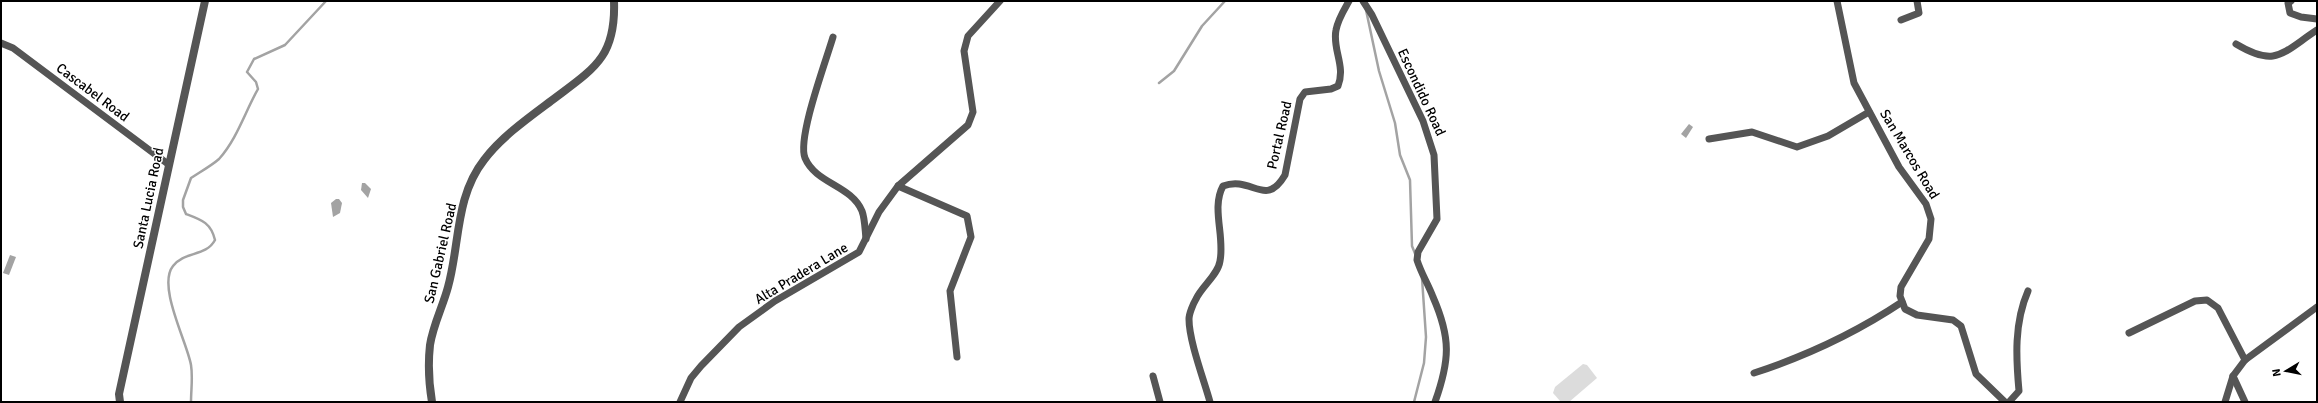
<svg xmlns="http://www.w3.org/2000/svg" width="2318" height="403" font-family="Signika,sans-serif">
<style>
.green{fill:#dcdcdc}
.water{fill:#a3a3a3}
.lines{fill:none;stroke-linecap:round;stroke-linejoin:round}
.stream{stroke:#a3a3a3;stroke-width:2.5}
.minor{stroke:#555;stroke-width:7}
.tertiary{stroke:#555;stroke-width:8}
.labels{text-anchor:middle;stroke-width:3;stroke-linejoin:round;paint-order:stroke}
.street-label{font-size:14px;fill:#000;stroke:#fff}
</style>
<rect width="100%" height="100%" fill="#fff"/>
<polygon class="green" points="1583,364 1587,365 1597,378 1569,402 1561,402 1553,393 1555,387"/>
<g class="water">
<polygon points="1689,124 1693,127 1686,138 1681,134"/>
<polygon points="362,183 365,183 371,189 368,198 361,190"/>
<polygon points="336,199 339,199 342,203 340,213 333,217 331,203"/>
<polygon points="10,255 16,257 9,275 3,273"/>
</g>
<g class="lines">
<g class="stream">
<polyline points="1366,10 1379,71 1395,123 1400,155 1410,180 1412,246 1416,256"/>
<polyline points="1159,83 1174,71 1202,26 1225,1"/>
<path d="M191,402c0,-12 2,-25 0,-37 -4,-23 -34,-79 -18,-99 11,-15 33,-9 42,-26 -4,-17 -13,-20 -29,-26l-3,-7v-7l8,-22c9,-6 20,-12 28,-19 18,-20 26,-47 39,-70l-2,-7 -9,-10 7,-13 31,-14 41,-44"/>
<polyline points="1414,402 1424,363 1426,337 1422,278"/>
</g>
<g class="minor">
<path d="M1363,1l9,14 51,106 11,34 3,64 -19,33 -1,8c4,13 11,24 16,37 18,41 17,63 2,105"/>
<polyline points="1837,1 1854,83 1899,167 1926,204 1931,219 1929,239 1901,287 1900,296 1905,309 1917,315 1953,320 1961,326 1976,374 2005,402"/>
<polyline points="2291,1 2288,3 2290,13 2301,17 2317,19"/>
<polyline points="1901,20 1919,13 1917,1"/>
<path d="M833,37c-7,24 -36,101 -28,121 11,26 46,27 57,53 3,8 3,19 4,28"/>
<polyline points="1,43 13,48 168,164"/>
<path d="M2236,44c40,24 46,9 81,-14"/>
<polyline points="1709,139 1752,132 1797,147 1828,136 1869,112"/>
<polyline points="898,186 967,216 971,237 950,291 957,357"/>
<polyline points="2129,333 2195,301 2207,300 2218,308 2245,360"/>
<path d="M1754,373c52,-17 103,-41 148,-71"/>
<polyline points="1153,376 1160,402"/>
<polyline points="2233,376 2245,402"/>
<polyline points="680,402 691,378 701,366 739,327 775,301 859,252 879,212 898,186 968,125 973,112 964,51 968,36 1000,1"/>
<path d="M1210,402c-6,-22 -21,-61 -21,-83 0,-5 4,-15 7,-20 6,-13 22,-24 24,-38 5,-25 -9,-53 3,-75 29,-11 42,23 62,-11l15,-76 5,-7 26,-3 7,-3c8,-20 -6,-37 -2,-56 2,-11 8,-20 13,-29"/>
<path d="M2009,402l10,-11c-3,-33 -5,-68 9,-100"/>
<polyline points="2225,402 2233,376 2245,360 2317,307"/>
</g>
<g class="tertiary">
<polyline points="120,402 119,394 205,1"/>
<path d="M432,402c-3,-18 -4,-39 -2,-57 3,-20 13,-39 18,-58 12,-43 7,-90 36,-127 18,-24 47,-44 71,-62 40,-30 61,-42 59,-97"/>
</g>
</g>
<g class="labels">
<g class="street-label">
<text transform="translate(93 92) rotate(37)" y="5">Cascabel Road</text>
<text transform="translate(1422 92) rotate(65)" y="5">Escondido Road</text>
<text transform="translate(1279 135) rotate(-77)" y="5">Portal Road</text>
<text transform="translate(1910 154) rotate(59)" y="5">San Marcos Road</text>
<text transform="translate(148 198) rotate(-78)" y="5">Santa Lucia Road</text>
<text transform="translate(440 253) rotate(-77)" y="5">San Gabriel Road</text>
<text transform="translate(801 273) rotate(-31)" y="5">Alta Pradera Lane</text>
</g>
</g>
<rect width="2318" height="403" fill="none" stroke="#000000" stroke-width="4"/>
<g transform="translate(2286 371) rotate(260)" stroke="#ffffff" stroke-width="3" paint-order="stroke">
<path d="M0-3L7 15L0 10L-7 15Z" fill="#000000"/>
<text y="-6" font-size="11" font-weight="bold" text-anchor="middle" fill="#000000">N</text>
</g>
</svg>
